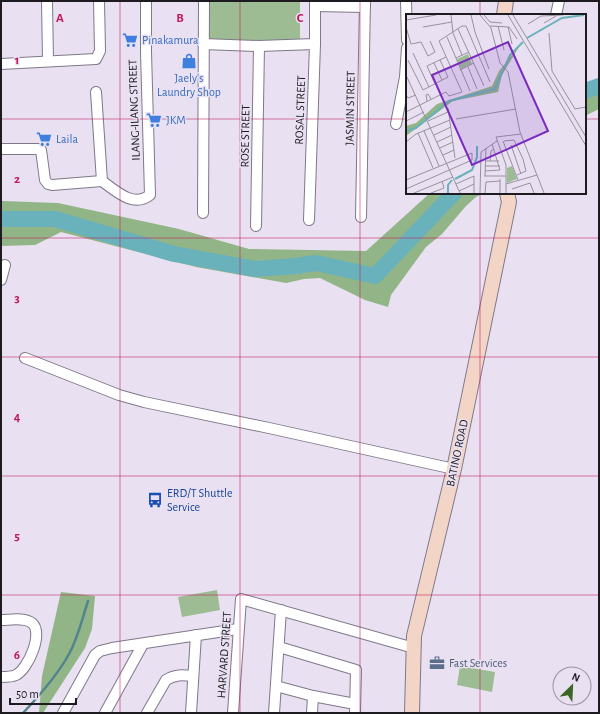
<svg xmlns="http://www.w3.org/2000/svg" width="600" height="714" font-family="'Alegreya Sans',sans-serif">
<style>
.green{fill:#9dbc94}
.forest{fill:#92b587}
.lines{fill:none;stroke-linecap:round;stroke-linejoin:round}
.stream{stroke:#52848d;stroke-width:2.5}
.river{stroke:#69b2bc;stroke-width:16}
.minor-casing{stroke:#7f7888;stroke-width:12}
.secondary-casing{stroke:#7f7888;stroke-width:16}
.minor{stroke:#fff;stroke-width:10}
.secondary{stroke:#f3d5c8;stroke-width:14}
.grid{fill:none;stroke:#c2185b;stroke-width:1;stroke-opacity:0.55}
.labels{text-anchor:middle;stroke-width:3;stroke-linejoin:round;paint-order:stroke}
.shop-label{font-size:12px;fill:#366cbe;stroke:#e9e1f2;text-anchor:start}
.street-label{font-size:12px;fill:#1d1a20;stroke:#e9e1f2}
.transit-label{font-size:12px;fill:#164399;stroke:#e9e1f2;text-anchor:start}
.service-label{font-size:12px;fill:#4e5e75;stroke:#e9e1f2;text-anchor:start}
.inset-river{fill:none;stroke:#69b2bc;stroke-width:2}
.inset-road{fill:none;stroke:#97919e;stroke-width:1}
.view{fill:#7b2cbf;fill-opacity:0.15;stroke:#7b2cbf;stroke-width:2}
.inset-edge{fill:none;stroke:#1d1a20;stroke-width:2}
.grid-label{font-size:13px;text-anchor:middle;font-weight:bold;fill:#c2185b;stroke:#e9e1f2;stroke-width:3;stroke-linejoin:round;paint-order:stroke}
</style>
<rect width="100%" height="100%" fill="#e9e1f2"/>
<g class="green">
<polygon points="209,1 300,1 300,43 208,41"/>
<polygon points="217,590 220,610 182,617 178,597"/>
<polygon points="460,666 495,672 492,692 457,685"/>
</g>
<g class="forest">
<polygon points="599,86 599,109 585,116 585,91"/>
<polygon points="430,193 484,193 476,197 466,206 442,234 426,247 391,295 388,307 365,300 320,278 304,279 286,283 196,267 61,232 35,245 1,246 1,201 2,201 58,203 179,229 249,249 366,251"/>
<polygon points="61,592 95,596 92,629 85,648 43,713 39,713 42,676"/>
</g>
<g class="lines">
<path class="stream" d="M23,713c17,-18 34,-37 46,-59 9,-16 13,-35 19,-53"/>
<g class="river">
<polyline points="585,91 599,86"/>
<polyline points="1,219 55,219 174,254 255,269 296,266 316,263 375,276 454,193"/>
</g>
<g class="minor-casing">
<g id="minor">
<polyline points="47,1 48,61"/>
<polyline points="406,1 407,40"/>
<polyline points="315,6 365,7"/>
<polyline points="556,15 559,1"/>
<polyline points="203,44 259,46 315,44"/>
<polyline points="1,64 96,59 100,51 99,1"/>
<polyline points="96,92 102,181"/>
<polyline points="396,124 405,77 407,48"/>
<polyline points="1,149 38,149 41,150 45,180 48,184 52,185 102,181"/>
<path d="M102,181c14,10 31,27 48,14l-4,-143v-51"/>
<polyline points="203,213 204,1"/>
<polyline points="361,217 365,1"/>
<polyline points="309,220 315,44 315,1"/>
<polyline points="256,226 259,46"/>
<polyline points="1,280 5,265"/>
<polyline points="25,358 119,395 144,402 269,428 454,469"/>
<path d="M1,620c9,0 23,-3 31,3 12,10 -4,46 -16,52 -4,2 -10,2 -15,2"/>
<polyline points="279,647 356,670 355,713"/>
<polyline points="276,686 313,696 355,704"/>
<polyline points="63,713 95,655 100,651 112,648 238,629"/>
<polyline points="105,713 143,644"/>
<path d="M147,713l19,-33c9,-6 17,-5 27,-4"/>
<polyline points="191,713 196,635"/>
<polyline points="233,713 241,599 414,648"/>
<polyline points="274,713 281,610"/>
<polyline points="312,713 313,696"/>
</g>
</g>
<g class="secondary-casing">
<g id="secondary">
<polyline points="504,15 506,1"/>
<polyline points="412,713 414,636 454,469 509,202 507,193"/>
</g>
</g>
<use href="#minor" class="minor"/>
<use href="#secondary" class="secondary"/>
</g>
<path class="grid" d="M120,1v712M240,1v712M360,1v712M480,1v14M1,119h406M585,119h14M480,193v520M1,238h598M1,357h598M1,476h598M1,595h598"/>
<defs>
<g id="supermarket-bare" transform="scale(1.2)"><path d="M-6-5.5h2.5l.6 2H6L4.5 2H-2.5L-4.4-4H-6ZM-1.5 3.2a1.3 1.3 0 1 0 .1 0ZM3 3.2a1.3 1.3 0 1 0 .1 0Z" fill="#3f7fe0" stroke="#e9e1f2" stroke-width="2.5" paint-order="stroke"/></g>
<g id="shop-bare" transform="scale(1.2)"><path d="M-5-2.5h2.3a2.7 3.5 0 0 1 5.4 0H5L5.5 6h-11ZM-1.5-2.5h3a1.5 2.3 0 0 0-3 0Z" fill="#3f7fe0" stroke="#e9e1f2" stroke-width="2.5" paint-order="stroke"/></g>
<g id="bus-bare" transform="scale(1.2)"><path d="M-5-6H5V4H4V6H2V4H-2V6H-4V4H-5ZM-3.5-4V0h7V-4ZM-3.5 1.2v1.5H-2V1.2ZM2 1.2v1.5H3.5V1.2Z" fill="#1a4fb4" stroke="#e9e1f2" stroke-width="2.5" paint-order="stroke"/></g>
<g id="office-bare" transform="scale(1.2)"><path d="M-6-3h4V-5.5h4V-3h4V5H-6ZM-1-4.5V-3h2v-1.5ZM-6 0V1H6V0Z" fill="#5c6f8a" stroke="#e9e1f2" stroke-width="2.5" paint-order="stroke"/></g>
</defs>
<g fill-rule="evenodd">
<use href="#supermarket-bare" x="130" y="40"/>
<use href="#shop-bare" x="189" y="61"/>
<use href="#supermarket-bare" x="154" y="120"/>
<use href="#supermarket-bare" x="44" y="139"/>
<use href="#bus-bare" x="155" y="500"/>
<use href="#office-bare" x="437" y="663"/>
</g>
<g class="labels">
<g class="shop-label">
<text x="142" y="44">Pinakamura</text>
<text x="189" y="82" text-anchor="middle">Jaely's<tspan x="189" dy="14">Laundry Shop</tspan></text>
<text x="166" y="124">JKM</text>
<text x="56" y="143">Laila</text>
</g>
<g class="street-label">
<text transform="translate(350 108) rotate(-89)" y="4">JASMIN STREET</text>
<text transform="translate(134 110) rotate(-92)" y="4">ILANG-ILANG STREET</text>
<text transform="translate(300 110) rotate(-88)" y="4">ROSAL STREET</text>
<text transform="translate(245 136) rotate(-89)" y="4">ROSE STREET</text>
<text transform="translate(457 453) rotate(-78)" y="4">BATINO ROAD</text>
<text transform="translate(224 655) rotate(-86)" y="4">HARVARD STREET</text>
</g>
<g class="transit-label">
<text x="167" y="497">ERD/T Shuttle<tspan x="167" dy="14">Service</tspan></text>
</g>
<g class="service-label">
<text x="449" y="667">Fast Services</text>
</g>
</g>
<g transform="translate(406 14)">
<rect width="180" height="180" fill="#e9e1f2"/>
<path d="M62,40l4,10 -11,5 -4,-10zM106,152l5,13 -10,4v-15z" fill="#9dbc94"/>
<path d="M116,28l-20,33 -4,17 -45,9 -47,35v-10l10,-3 21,-19 55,-18 7,-15z" fill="#92b587"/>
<path class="inset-river" d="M121,24l35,-20 22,-3M0,117l10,-3 33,-27 46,-12 15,-34 13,-13M49,165l17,-9 5,-13v-11M42,179v-8l4,-5"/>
<path class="inset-road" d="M45,1l2,18 9,22M65,1l4,17 14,37M74,1l11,13 9,35 8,9 12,60 24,61M78,1l6,7 12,1M102,1l78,131M107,1l73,122M0,6l30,-5M138,9l12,-7M122,10l13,-8 22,-1M84,12l19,1 8,12M92,12l6,24M0,13l5,17 10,-2 7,14 7,-4 -5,-11M17,13l29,-5M102,13l4,17M52,15l26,57M143,19l3,38 23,38 11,-2M41,23l23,54M7,39l16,34M50,44l13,-6M2,46l15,30 25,-13 -8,-17M28,49l8,17M62,53l9,22M54,56l14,-7M0,61l54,118M29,70l-8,-18 19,-9M0,81l2,3 8,-3M21,87l-1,-6 2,-1 3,5M42,94l7,50M0,98l40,-20 3,4 13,-4 -23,-51 23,-15h4l24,56M50,105l60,-10M0,107l18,-9M22,107l20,-9M18,117l15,35M12,119l15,35M28,121l17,-8M97,127l15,39M98,127l10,-1 9,19 3,12 -9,4M0,128l10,-8 34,-14M31,128l15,-7M105,131l10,29M34,134l13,-6M37,141l11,-5M79,147h14M84,147l1,-10 3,-2M79,152h15M79,157l15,-1 -8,-26M78,162h22M79,162l1,-28M0,166l66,-27v7l-66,29M50,170l18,-8v17M100,170l31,-9M106,175l18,-6 4,10M53,177l15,-7M8,179l39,-16M25,179l13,-5 -2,-7M74,179l1,-41 16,-11M79,179l1,-11 14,-1M94,179v-14M100,179v-28l-10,-28 25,-3"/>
<path class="view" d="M102,28l40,89 -76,34 -40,-90z"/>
<rect width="180" height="180" class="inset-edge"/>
</g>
<g class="grid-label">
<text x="60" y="22">A</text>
<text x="180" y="22">B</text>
<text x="300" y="22">C</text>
<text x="17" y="64">1</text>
<text x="17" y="183">2</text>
<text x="17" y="302">3</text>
<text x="17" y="421">4</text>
<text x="17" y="540">5</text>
<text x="17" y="659">6</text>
</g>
<rect width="600" height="714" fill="none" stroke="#1d1a20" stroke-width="4"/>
<g transform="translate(572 686) rotate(24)"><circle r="19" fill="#e9e1f2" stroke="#97919e"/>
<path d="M0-3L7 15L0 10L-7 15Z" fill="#3b6522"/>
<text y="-6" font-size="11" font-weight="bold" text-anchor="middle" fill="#1d1a20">N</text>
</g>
<path d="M10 698v6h66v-6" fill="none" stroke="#1d1a20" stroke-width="2"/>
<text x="16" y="698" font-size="12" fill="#1d1a20" stroke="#e9e1f2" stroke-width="3" paint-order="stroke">50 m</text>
</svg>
